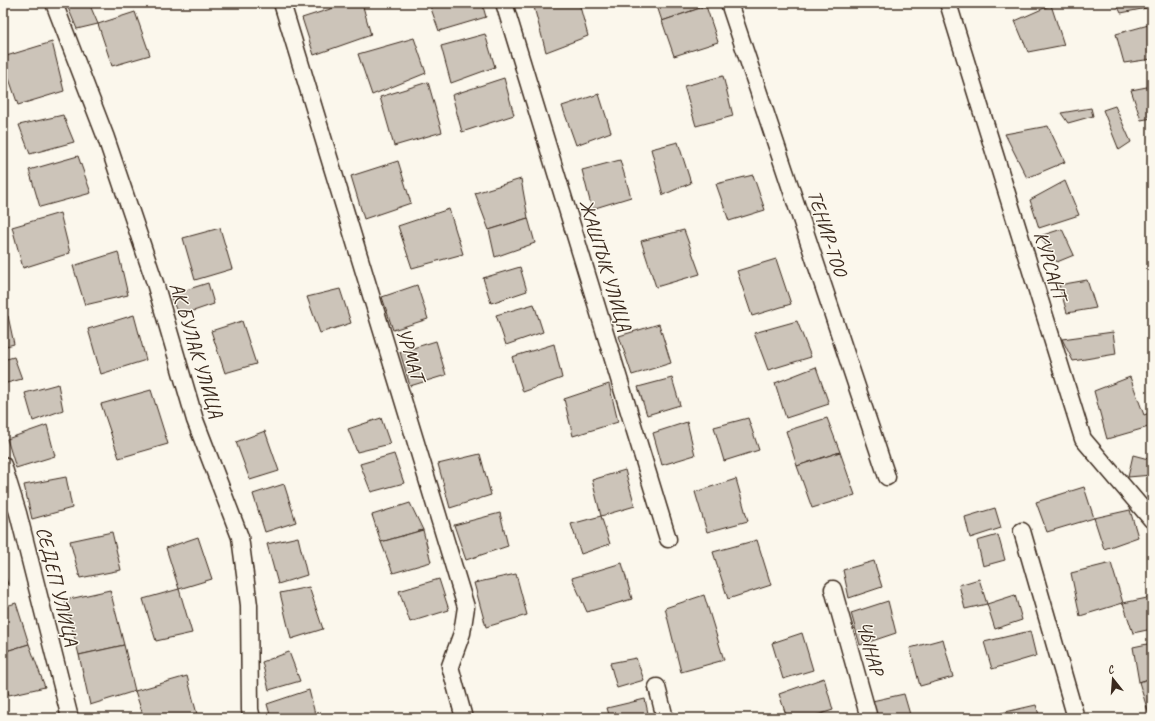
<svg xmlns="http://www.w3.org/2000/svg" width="1155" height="721" font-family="Caveat,sans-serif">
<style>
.building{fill:#ccc4b9;stroke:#3b2a1e}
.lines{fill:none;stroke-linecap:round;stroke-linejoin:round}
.minor-casing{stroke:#3b2a1e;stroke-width:19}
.minor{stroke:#fbf7ec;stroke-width:16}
.labels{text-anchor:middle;stroke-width:3;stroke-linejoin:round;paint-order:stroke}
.street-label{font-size:20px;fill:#3b2a1e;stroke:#fbf7ec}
</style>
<rect width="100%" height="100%" fill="#fbf7ec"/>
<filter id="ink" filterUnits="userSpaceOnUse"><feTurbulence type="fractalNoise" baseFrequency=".025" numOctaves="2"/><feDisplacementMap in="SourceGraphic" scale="8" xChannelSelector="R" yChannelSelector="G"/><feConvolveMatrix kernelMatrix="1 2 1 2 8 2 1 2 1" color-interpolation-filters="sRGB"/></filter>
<g filter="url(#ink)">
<g class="building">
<polygon points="66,3 89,3 98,24 77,29"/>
<polygon points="349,3 362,3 371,35 314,55 302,18"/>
<polygon points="429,3 482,3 486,17 439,31"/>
<polygon points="532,3 547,3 534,7"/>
<polygon points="547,3 579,3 588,36 546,52 534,7"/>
<polygon points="656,3 705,3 706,6 662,21"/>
<polygon points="1116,3 1152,3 1152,7 1121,13"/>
<polygon points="1051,5 1064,45 1028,52 1015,21"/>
<polygon points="706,6 718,42 674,56 662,21"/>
<polygon points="135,12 150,55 112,66 98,24"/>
<polygon points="1152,24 1152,59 1124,63 1116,34"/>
<polygon points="485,34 495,67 451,83 441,46"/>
<polygon points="414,38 426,73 372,95 358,54"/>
<polygon points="52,42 64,91 18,105 3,61 3,57"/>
<polygon points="723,76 733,116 696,126 684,86"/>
<polygon points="504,78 514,115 462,132 452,95"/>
<polygon points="428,82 442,132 394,146 380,97"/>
<polygon points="1152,86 1152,118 1141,120 1131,90"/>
<polygon points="599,94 611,132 576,145 562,106"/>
<polygon points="1115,106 1131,142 1119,150 1103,110"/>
<polygon points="1091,108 1093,116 1068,123 1061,113"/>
<polygon points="63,115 74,142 30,154 19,125"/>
<polygon points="1048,126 1065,162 1027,178 1005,134"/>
<polygon points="678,142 691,183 663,195 651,149"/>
<polygon points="78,156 91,193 40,207 29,170"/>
<polygon points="620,160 631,197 592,209 582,170"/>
<polygon points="398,161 411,203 364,219 351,176"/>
<polygon points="753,175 765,210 729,221 716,184"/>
<polygon points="521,179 528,218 489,230 475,193"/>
<polygon points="1065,181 1079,215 1039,228 1030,200"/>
<polygon points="449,209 463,254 412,268 398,226"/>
<polygon points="60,213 70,253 23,268 12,227"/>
<polygon points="528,218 535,243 495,257 489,230"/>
<polygon points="220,228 232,269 195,280 183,238"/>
<polygon points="1062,229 1074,255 1057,262 1040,236"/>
<polygon points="684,230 700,274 656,287 641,241"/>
<polygon points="118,252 128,295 85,305 73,266"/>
<polygon points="776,259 791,304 752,316 737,271"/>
<polygon points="520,267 527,291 491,303 483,278"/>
<polygon points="1087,280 1096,308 1067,313 1059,285"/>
<polygon points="208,283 214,304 179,316 170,295"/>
<polygon points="417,285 428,319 393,330 382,297"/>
<polygon points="340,289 351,323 320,333 307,297"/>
<polygon points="534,304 543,332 506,345 496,315"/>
<polygon points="134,315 146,360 101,374 88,329"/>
<polygon points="8,316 14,344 3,347 3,317"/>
<polygon points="242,321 256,364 225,373 211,331"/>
<polygon points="797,321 811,357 768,370 754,333"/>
<polygon points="659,324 671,363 632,375 619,336"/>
<polygon points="1113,332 1116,354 1073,361 1062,339"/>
<polygon points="436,341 446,375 410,386 400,352"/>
<polygon points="554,344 562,378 523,392 512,357"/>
<polygon points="14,357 22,379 3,384 3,360"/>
<polygon points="816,367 829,404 786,418 775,383"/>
<polygon points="1130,377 1144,415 1152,412 1152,426 1107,439 1094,391"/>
<polygon points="672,378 680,405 647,415 638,387"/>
<polygon points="58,384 63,410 33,421 25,393"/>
<polygon points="609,384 618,422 573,436 564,399"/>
<polygon points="151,390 168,444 119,458 101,404"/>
<polygon points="381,418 390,444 357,452 348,429"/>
<polygon points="748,418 759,450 724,461 714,427"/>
<polygon points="827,418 840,452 797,466 786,431"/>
<polygon points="687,422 695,455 662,465 653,433"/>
<polygon points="47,425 55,456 16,468 7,439"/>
<polygon points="265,431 279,471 250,480 236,442"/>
<polygon points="840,452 855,495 812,508 797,466"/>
<polygon points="394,454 404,483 371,492 360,464"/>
<polygon points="480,454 491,495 450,508 438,464"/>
<polygon points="1133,455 1152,460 1152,475 1128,477"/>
<polygon points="625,470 635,506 601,516 592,480"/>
<polygon points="66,477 72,508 32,519 24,485"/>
<polygon points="736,479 748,521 707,532 695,492"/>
<polygon points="284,484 296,522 265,532 253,494"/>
<polygon points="1084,487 1094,518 1047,532 1036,502"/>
<polygon points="410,503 423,530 381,542 372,515"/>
<polygon points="995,508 1001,528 970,538 965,517"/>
<polygon points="1130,510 1138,537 1104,549 1094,518"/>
<polygon points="500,513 508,546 466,560 454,525"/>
<polygon points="601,516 610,544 581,554 571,524"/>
<polygon points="423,530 431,562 393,573 381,542"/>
<polygon points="112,532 121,570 80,578 70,541"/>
<polygon points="998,535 1005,560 983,566 977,541"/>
<polygon points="198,537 212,579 179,589 166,548"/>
<polygon points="298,537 307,575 278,584 267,544"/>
<polygon points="757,540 771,585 728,599 713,552"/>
<polygon points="874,561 882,587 849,598 843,570"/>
<polygon points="622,563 632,599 587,612 572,578"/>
<polygon points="1111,563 1123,603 1080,616 1071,573"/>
<polygon points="3,571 8,584 3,586"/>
<polygon points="516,574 527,615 486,627 474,583"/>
<polygon points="439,579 449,610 410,622 399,591"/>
<polygon points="979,579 987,604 965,609 959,585"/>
<polygon points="309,587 323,629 291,639 280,593"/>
<polygon points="179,589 192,633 156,641 143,599"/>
<polygon points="110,590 124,645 79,655 65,600"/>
<polygon points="704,595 724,660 681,672 665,608"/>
<polygon points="1015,595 1022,620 995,629 987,604"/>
<polygon points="1152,597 1152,629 1133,633 1123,603"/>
<polygon points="888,601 896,633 860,645 851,613"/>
<polygon points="16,603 29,644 3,652 3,607"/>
<polygon points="1030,631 1036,656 992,669 984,642"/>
<polygon points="802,633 813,670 783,679 772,643"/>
<polygon points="943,639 953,677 920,686 910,648"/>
<polygon points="1152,643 1152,678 1139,682 1133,647"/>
<polygon points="29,644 45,687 9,695 3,678 3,652"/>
<polygon points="124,645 135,691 90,705 79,655"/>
<polygon points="289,652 300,681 269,690 262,662"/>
<polygon points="636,658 644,680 617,688 610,663"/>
<polygon points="187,676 198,718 144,718 135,691"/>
<polygon points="824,678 833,710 808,718 787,718 779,694"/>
<polygon points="1152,678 1152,718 1150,718 1139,682"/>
<polygon points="309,690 316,718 271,718 267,704"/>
<polygon points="904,694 911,718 877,718 872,701"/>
<polygon points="645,699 649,718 610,718 607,708"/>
<polygon points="1036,705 1040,718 1003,718 1001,713"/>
<polygon points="42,714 43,718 26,718"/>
</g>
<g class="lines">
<g class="minor-casing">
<g id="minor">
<polyline points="54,3 106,138 155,283 195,420 240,537 249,605 250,710 252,718"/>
<polyline points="282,3 466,607 462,633 450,666 464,718"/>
<polyline points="504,3 668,539"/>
<polyline points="729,3 887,477"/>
<polyline points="948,3 1083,439 1152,520"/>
<polyline points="3,465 18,513 70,718"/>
<polyline points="1022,531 1076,718"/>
<polyline points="833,589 869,718"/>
<polyline points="657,687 665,718"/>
</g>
</g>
<use href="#minor" class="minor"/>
</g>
</g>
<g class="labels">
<g class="street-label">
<text transform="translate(828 233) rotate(72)" y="7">ТЕНИР-ТОО</text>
<text transform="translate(606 265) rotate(73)" y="7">ЖАШТЫК УЛИЦА</text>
<text transform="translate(1051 265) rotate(73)" y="7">КУРСАНТ</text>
<text transform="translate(197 350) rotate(73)" y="7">АК БУЛАК УЛИЦА</text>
<text transform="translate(411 354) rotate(73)" y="7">УРМАТ</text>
<text transform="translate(58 586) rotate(76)" y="7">СЕДЕП УЛИЦА</text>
<text transform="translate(871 648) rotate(75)" y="7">ЧЫНАР</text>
</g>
</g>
<rect width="1155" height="721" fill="none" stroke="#fbf7ec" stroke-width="16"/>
<rect x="8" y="8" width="1139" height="705" fill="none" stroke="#3b2a1e" stroke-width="1.5" filter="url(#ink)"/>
<g transform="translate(1113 679) rotate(343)" stroke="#fbf7ec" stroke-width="3" paint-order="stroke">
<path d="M0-3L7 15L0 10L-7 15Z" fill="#3b2a1e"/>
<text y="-6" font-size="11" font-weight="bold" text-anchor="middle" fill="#3b2a1e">С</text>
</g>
</svg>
